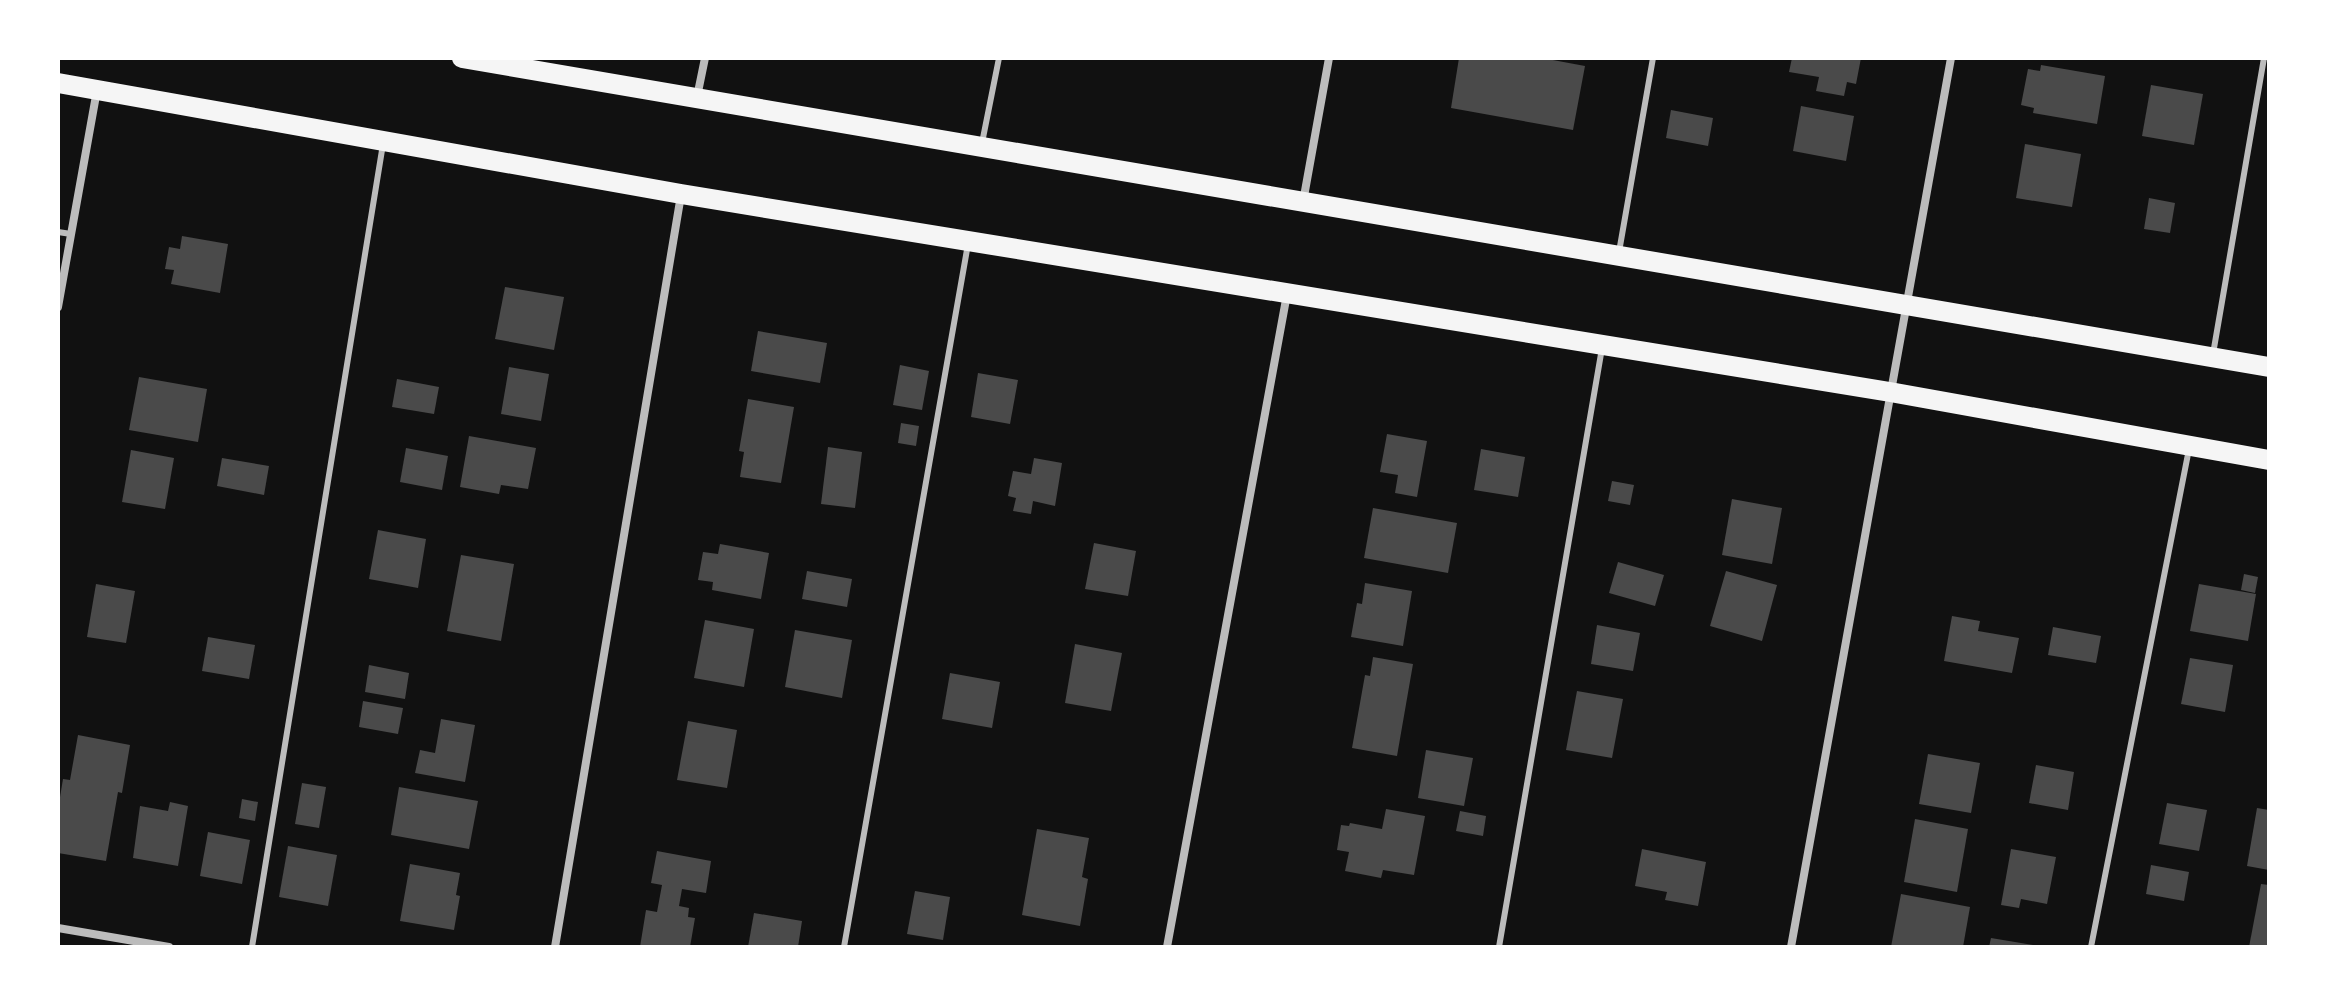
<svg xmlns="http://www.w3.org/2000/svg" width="2327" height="1005" font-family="'Sofia Sans Condensed',sans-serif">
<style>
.building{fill:#4a4a4a}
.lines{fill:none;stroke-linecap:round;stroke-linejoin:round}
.service{stroke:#bcbcbc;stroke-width:6}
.minor{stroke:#bcbcbc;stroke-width:8}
.primary{stroke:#f5f5f5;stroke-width:20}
</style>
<rect width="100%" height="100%" fill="#111"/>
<g class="building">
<polygon points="1459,58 1542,58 1585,66 1573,130 1451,108"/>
<polygon points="1792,58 1861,58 1856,84 1847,82 1844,96 1816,91 1819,77 1789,72"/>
<polygon points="2041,65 2105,76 2097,124 2033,113 2034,108 2021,105 2028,69 2040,71"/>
<polygon points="2151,85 2203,94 2194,145 2142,136"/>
<polygon points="1801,106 1854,116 1846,161 1793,151"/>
<polygon points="1671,110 1713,118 1708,146 1666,138"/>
<polygon points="2025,144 2081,154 2072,207 2016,198"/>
<polygon points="2149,198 2175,203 2170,233 2144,229"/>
<polygon points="182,236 228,244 220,293 171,284 174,270 165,269 169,247 180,249"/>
<polygon points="505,287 564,297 554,350 495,339"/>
<polygon points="758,331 827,343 820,383 751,371"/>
<polygon points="900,365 929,371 922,410 893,405"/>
<polygon points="509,367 549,374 541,421 501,414"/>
<polygon points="978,373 1018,380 1010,424 971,417"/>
<polygon points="139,377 207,389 198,442 129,430"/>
<polygon points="397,379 439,387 434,414 392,407"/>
<polygon points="748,399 794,407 781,483 740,477 744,452 739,451"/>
<polygon points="901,423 919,426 916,446 898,443"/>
<polygon points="1387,434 1427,441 1417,497 1395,493 1398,475 1380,472"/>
<polygon points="469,436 536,448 528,489 501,485 499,494 460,487"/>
<polygon points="828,447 862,452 855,508 821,504"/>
<polygon points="406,448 448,456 442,490 400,482"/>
<polygon points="1481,449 1525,457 1518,497 1474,490"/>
<polygon points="131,450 174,458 165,509 122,502"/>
<polygon points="222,458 269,466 264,495 217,486"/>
<polygon points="1034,458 1062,463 1055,506 1033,501 1031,514 1013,511 1016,498 1008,496 1013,471 1031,474"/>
<polygon points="1612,481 1634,485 1630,505 1608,501"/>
<polygon points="1732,499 1782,508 1772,564 1722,555"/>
<polygon points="1373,508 1457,523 1448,573 1364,558"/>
<polygon points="378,530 426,539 418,588 369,579"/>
<polygon points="1094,543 1136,551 1128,596 1085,589"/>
<polygon points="720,544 769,553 761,599 712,590 713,582 698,580 703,552 718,554"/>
<polygon points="461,555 514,564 501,641 447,631"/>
<polygon points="1618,562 1664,575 1655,606 1609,593"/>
<polygon points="807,571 852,579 847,607 802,599"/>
<polygon points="1726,571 1777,585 1762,641 1710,626"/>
<polygon points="2244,574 2258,577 2255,593 2241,590"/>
<polygon points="1365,583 1412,591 1403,646 1351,637 1357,603 1362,604"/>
<polygon points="96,584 135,591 126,643 87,637"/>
<polygon points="2199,584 2256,594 2248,641 2190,631"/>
<polygon points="1952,616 1980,621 1978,631 2019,638 2012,673 1944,661"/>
<polygon points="705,620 754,629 744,687 694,678"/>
<polygon points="1597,625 1640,633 1633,671 1591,664"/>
<polygon points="2053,627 2101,636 2096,663 2048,655"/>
<polygon points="795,630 852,640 842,698 785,687"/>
<polygon points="208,637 255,645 249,679 202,671"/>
<polygon points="1075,644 1122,653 1111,711 1065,703"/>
<polygon points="1373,657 1413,664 1397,756 1352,748 1365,675 1370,676"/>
<polygon points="2190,658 2233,665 2225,712 2181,704"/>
<polygon points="369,665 409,673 405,699 365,692"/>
<polygon points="950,673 1000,682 992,728 942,719"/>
<polygon points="1577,691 1623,699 1612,758 1566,750"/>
<polygon points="363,701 403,708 398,734 359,727"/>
<polygon points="441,719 475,725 465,782 415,773 420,750 435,753"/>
<polygon points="688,721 737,730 727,788 677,780"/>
<polygon points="78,735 130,745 122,793 118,792 106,861 58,853 58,809 63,779 70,780"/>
<polygon points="1426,750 1473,758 1464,806 1418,798"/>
<polygon points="1928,754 1980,763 1971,813 1919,804"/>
<polygon points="2036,765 2074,772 2068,810 2029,803"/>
<polygon points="302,783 326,787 319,828 295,824"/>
<polygon points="399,787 478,801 469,849 391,835"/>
<polygon points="242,799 258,802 255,821 239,818"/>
<polygon points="170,802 188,806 178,866 133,858 140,806 168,811"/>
<polygon points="2167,803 2207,810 2199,851 2159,844"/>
<polygon points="2257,808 2269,810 2269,870 2247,866"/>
<polygon points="1386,809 1425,816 1414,875 1383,870 1381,878 1345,871 1349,852 1337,850 1341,825 1349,826 1350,823 1382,829"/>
<polygon points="1460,811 1486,816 1483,836 1456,831"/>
<polygon points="1915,819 1968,829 1957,892 1904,882"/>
<polygon points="1037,829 1089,838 1082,877 1088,879 1080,926 1022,915"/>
<polygon points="208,832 250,840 242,884 200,876"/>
<polygon points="288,846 337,855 328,906 279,897"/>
<polygon points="1642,849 1706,862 1698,906 1665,900 1667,892 1635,886"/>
<polygon points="2011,849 2056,857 2047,904 2021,899 2019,908 2001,905"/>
<polygon points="657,851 711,861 706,893 682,889 679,906 689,908 688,917 695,918 690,947 640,947 646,910 657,912 662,885 651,883"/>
<polygon points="410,864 460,873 456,895 460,896 454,930 400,921"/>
<polygon points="2151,865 2189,872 2184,901 2146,894"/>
<polygon points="2261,884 2269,885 2269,947 2249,947"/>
<polygon points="915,891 950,897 943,940 907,934"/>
<polygon points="1901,894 1970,907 1963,947 1891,947"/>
<polygon points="754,913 802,921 798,947 748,947"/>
<polygon points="1991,938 2033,945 2033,947 1989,947"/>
</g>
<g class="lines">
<g class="service">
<polyline points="982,143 999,58"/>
<polyline points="58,232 71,234"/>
<polyline points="1619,252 1653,58"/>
<polyline points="2213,354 2264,58"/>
<polyline points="252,947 383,144"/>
<polyline points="844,947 968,244"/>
<polyline points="1499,947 1602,348"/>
<polyline points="2091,947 2189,449"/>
</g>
<g class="minor">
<polyline points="697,97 705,58"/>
<polyline points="1303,202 1329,58"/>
<polyline points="58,307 97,90"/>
<polyline points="58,928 169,947"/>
<polyline points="555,947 681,195"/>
<polyline points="1167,947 1287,294"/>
<polyline points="1791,947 1951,58"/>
</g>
<g class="primary">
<polyline points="462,58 2269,367"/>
<polyline points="58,83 681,194 1890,392 2269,460"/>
</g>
</g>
<rect width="2327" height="1005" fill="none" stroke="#ffffff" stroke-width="120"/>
</svg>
